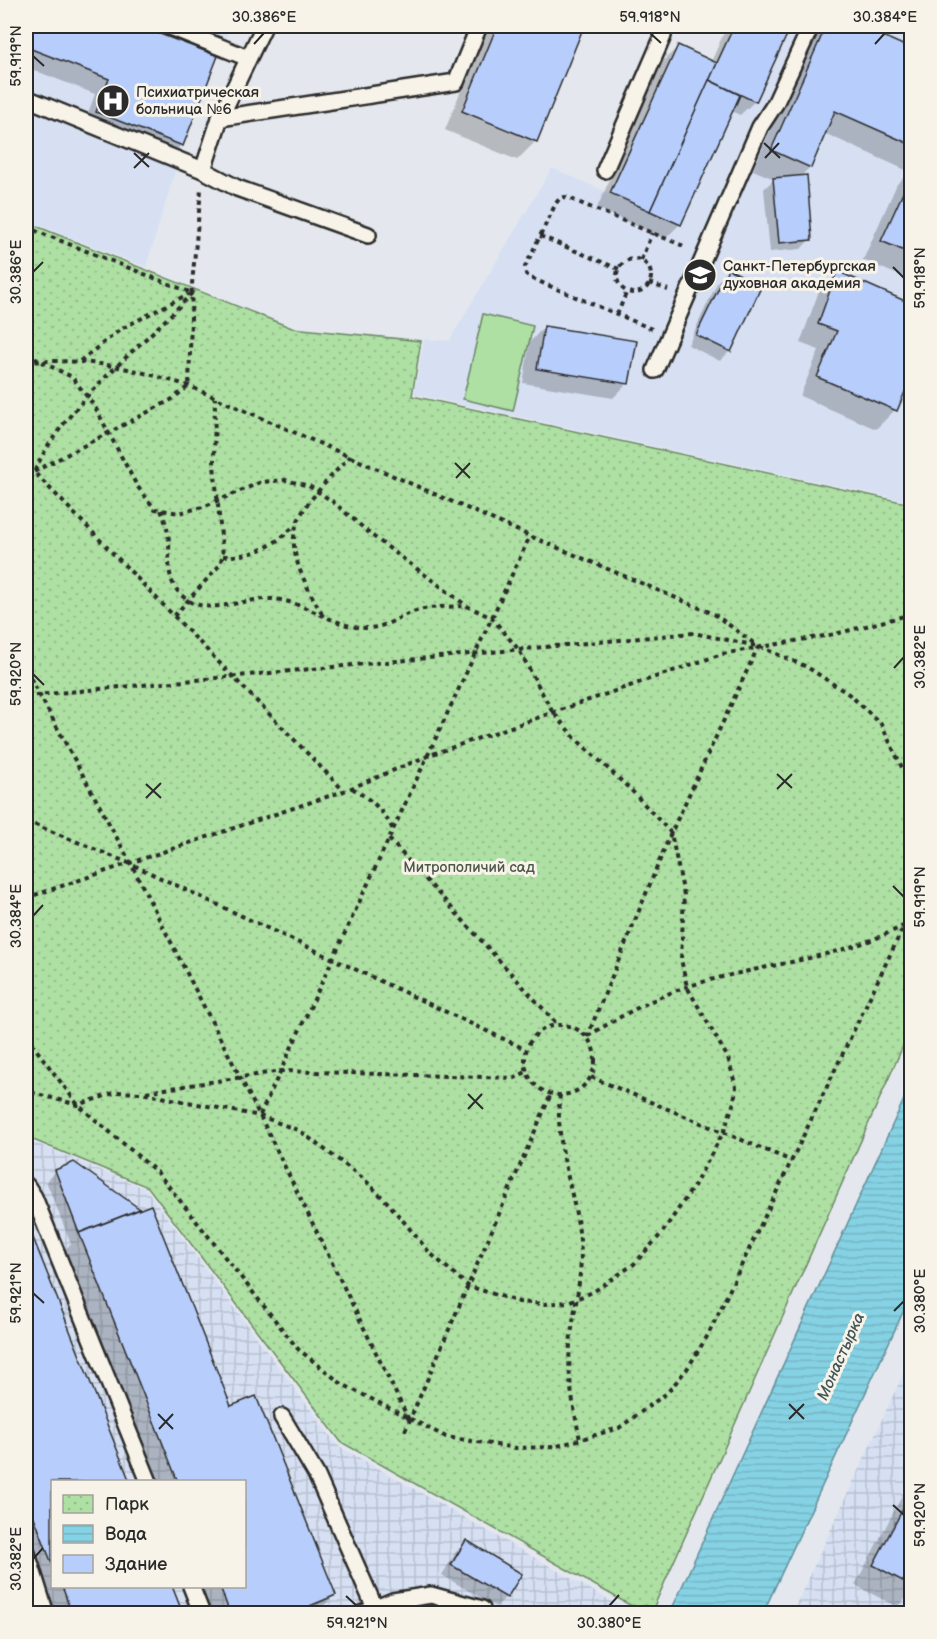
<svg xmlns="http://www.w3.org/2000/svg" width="937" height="1639" font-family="'Balsamiq Sans',sans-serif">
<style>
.built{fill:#d6e0f2}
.industrial{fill:url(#industrial-grid);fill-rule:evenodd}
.grass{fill:#ade0a2;stroke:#6c8666;stroke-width:1.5}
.park{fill:url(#park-dots);stroke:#6c8666;stroke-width:1.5}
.water{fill:url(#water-rules);stroke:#618f9a;stroke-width:1.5}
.shadow{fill:#0003}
.building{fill:#b7cefd;stroke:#2b2b2b;stroke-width:1.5}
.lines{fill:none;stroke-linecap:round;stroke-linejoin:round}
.lane-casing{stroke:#2b2b2b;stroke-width:20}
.path{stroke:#2b2b2b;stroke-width:4;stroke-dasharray:4.5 4.5;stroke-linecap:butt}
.lane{stroke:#f7f3e8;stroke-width:15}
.ticks{fill:none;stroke:#2b2b2b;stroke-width:2}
.labels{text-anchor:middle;stroke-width:6;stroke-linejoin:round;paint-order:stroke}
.poi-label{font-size:15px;fill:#2b2b2b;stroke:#f7f3e8;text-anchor:start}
.park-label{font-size:15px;fill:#4c5849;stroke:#f7f3e8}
.water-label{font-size:16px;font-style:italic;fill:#425559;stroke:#f7f3e8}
.neatline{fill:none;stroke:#2b2b2b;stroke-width:2}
.ticks-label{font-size:15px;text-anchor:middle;fill:#2b2b2b}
</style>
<defs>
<pattern id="industrial-grid" width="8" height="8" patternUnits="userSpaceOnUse" patternTransform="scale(1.5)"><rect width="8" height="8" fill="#d6e0f2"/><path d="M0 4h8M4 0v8" fill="none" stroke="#b8c0d0"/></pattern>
<pattern id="park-dots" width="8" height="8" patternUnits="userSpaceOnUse" patternTransform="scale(1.5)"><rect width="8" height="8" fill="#ade0a2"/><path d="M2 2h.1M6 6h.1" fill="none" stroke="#95c08c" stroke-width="1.8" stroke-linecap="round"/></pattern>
<pattern id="water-rules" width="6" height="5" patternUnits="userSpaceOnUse" patternTransform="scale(1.5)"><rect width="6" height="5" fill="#85d2e4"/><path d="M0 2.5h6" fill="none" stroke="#73b4c4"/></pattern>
</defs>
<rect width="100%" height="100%" fill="#e4e8ee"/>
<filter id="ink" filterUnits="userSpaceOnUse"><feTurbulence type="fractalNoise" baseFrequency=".0167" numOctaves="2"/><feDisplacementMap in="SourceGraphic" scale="12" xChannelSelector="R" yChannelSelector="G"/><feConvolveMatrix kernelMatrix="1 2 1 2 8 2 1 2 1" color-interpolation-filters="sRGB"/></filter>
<g filter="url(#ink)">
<g class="built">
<polygon points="26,26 231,26 183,146 146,267 26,220"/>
<polygon points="734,26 911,26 911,502 414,394 424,339 449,341 552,168 650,211"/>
</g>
<g class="industrial">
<path d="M26,1139l120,50 191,256 295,168h-606zM52,1482h192v104h-192z"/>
<polygon points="911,1357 911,1613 792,1613"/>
</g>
<polygon class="grass" points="483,314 533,326 513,411 463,399"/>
<polygon class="park" points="26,222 292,328 421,341 412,396 911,504 911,1028 651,1613 644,1613 341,1442 148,1187 26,1137"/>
<polygon class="water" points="911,1084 911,1295 763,1613 670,1613"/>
<g class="shadow">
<polygon points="26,26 135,26 216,57 181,145 167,160 83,127 95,94 26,67"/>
<polygon points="487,26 583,26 536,141 517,160 445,130"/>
<polygon points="727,26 789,26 755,101 740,115 731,111 680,224 665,239 597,208 663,61 678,47 711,62"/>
<polygon points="820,26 856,26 912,50 912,281 863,260 897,184 910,172 824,133 809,168 800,177 810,239 801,249 770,252 764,189 774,179 753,170 813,33"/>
<polygon points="728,271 730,351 720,361 688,345 718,281"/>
<polygon points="838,272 912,305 912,392 904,389 895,410 876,429 800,396 819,350 800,343 819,291"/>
<polygon points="544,327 628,383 613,398 523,383 530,342"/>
<polygon points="56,1171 138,1209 134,1213 230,1408 334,1595 316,1614 204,1614 194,1586 244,1586 244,1482 152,1482 61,1253 71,1244 46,1181"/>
<polygon points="26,1224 129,1482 52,1482 52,1586 171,1586 182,1614 46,1614 26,1562"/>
<polygon points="912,1477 912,1592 897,1607 855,1585"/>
<polygon points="466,1542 520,1574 506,1597 496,1607 442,1575 456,1552"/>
</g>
<g class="building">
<polygon points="26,26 139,26 218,56 183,146 96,112 109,79 26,47"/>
<polygon points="497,26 584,26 537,142 462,111"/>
<polygon points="734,26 791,26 756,102 709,80"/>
<polygon points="826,26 860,26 912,49 912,145 835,111 811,168 771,150"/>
<polygon points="678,45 717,63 650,211 610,193"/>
<polygon points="709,80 740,95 681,225 650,211"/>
<polygon points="912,173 912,254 881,241"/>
<polygon points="807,175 812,240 779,243 773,178"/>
<polygon points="728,269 762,285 731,352 696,335"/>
<polygon points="837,271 912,304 912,375 897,411 817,377 837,331 818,324"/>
<polygon points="544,326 637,341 629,384 537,369"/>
<polygon points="74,1162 140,1209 79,1233 55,1170"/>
<polygon points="151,1205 231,1406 256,1396 336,1595 310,1606 313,1614 230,1614 220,1586 244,1586 244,1482 178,1482 79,1233"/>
<polygon points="26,1220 130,1482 52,1482 52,1564 26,1496"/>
<polygon points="912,1492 912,1586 873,1565"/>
<polygon points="466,1540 522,1574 507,1598 451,1565"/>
<polygon points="62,1586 172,1586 183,1614 72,1614"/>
</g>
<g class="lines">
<g class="lane-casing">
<g id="lane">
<polyline points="168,26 248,58"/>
<polyline points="26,98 203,170 220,118 264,26"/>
<polyline points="220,118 456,82 479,26"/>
<polyline points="203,170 237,188 368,235"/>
<polyline points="605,170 663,36 663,26"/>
<polyline points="655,370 760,127 775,104 811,26"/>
<polyline points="26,1185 34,1197 149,1482"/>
<polyline points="282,1417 316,1474 375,1608"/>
<polyline points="26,1550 46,1614"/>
<polyline points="191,1586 202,1614"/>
<polyline points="361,1614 393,1601 431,1595 482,1609"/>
</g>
</g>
<g class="path">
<polyline points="26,227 192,293"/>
<polyline points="540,236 619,269"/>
<circle cx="634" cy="276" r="17"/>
<polyline points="641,260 652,233"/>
<polyline points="649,283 668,290"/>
<path d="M192,293c-52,56 -126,109 -158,179l310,319"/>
<polyline points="617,315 627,291"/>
<polyline points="652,329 531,278 526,274 525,267 556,203 560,198 566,197 686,247"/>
<polyline points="26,354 72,377 95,407 137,486 155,509 179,513 203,507 261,482 285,480 309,486 332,501 374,537 467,606 492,618 519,650 552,711 574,737 631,790 671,833 684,895 681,959 687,987 728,1058 736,1087 734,1102 724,1131 694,1186 662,1233 634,1264 593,1292 568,1302 544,1304 519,1302 468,1286 430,1253 388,1203 364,1179 300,1131 260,1116 141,1093 117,1092 78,1105 26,1091"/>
<polyline points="80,361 121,329 188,294"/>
<path d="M26,362c65,-4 102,5 163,24l341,150 184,78 41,30"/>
<polyline points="26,476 171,400 189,386 192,284 201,190"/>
<path d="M161,510c4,10 7,20 8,31 1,17 -3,35 8,49 24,32 64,7 95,9 34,2 63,30 97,29 19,-1 30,-12 47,-17 15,-5 34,-4 50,-5"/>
<path d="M223,556c29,1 50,-9 70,-29"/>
<path d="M322,614c-48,-83 -32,-93 28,-158"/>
<polyline points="174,616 218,567 223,556 214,465 215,398"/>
<polyline points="26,670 131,864 260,1116 409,1420"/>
<polyline points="26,696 693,633 758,646 807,667 850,695 881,724 912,788"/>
<path d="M352,788c19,12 31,21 41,42"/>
<polyline points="26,821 131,864 525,1049"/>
<polyline points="389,839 557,1024"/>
<polyline points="26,898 344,791 430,755 722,654 835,634 912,614"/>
<circle cx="560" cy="1060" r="35"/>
<polyline points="26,1036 78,1105 158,1173 298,1349 342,1384 446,1437 516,1448 554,1447 619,1428 667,1393 687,1369 708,1335 912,909"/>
<path d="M588,1036c31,-19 63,-37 98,-49 72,-23 149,-26 217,-61"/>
<polyline points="587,1037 671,833 758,647"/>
<polyline points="591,1077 792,1161"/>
<polyline points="146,1092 281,1071 515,1078 526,1072"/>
<path d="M560,1095c-6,50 15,96 20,145 4,35 -7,70 -10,105 -3,32 4,64 10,95"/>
<polyline points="260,1115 530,536"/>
<polyline points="405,1431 551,1094"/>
</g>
<use href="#lane" class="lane"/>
</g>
</g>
<path class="ticks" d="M650,33l11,10M254,44l10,-11M875,44l10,-11M33,56l11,10M764,143l16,15M134,153l15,14M765,158l14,-15M134,168l15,-15M893,267l11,11M33,272l10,-10M455,463l15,15M456,478l14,-15M894,668l10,-11M33,674l11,11M777,774l15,14M146,784l15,14M777,789l15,-15M146,798l15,-15M893,886l11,11M33,916l10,-11M468,1094l15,15M468,1109l14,-15M33,1293l11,10M894,1311l10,-10M789,1404l15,15M158,1414l15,15M789,1419l15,-15M159,1429l14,-15M893,1505l11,10M33,1559l10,-11M346,1596l11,10M609,1606l10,-11"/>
<defs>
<g id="hospital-disc" transform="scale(1.725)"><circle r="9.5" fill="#2b2b2b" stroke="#f7f3e8"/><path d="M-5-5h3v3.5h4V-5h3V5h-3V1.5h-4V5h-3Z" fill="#fff"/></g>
<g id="university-disc" transform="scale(1.725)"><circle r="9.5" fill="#2b2b2b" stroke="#f7f3e8"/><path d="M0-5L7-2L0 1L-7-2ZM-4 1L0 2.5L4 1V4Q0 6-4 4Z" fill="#fff"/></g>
</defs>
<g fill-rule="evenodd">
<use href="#hospital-disc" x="113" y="101"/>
<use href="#university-disc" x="700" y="275"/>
</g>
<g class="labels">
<g class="poi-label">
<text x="136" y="97">Психиатрическая<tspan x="136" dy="17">больница №6</tspan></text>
<text x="723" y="271">Санкт-Петербургская<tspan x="723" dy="17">духовная академия</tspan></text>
</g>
<g class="park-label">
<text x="469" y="872">Митрополичий сад</text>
</g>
<g class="water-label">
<text transform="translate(840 1356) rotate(-66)" y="6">Монастырка</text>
</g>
</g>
<rect width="937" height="1639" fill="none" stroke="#f7f3e8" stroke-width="66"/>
<rect x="51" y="1480" width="195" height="108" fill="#f7f3e8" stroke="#a5a39c" stroke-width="1.5"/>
<rect x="63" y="1495" width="30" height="18" fill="url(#park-dots)" stroke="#a5a39c" stroke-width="1.5"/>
<text x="105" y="1510" font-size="18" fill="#2b2b2b">Парк</text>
<rect x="63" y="1525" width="30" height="18" fill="url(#water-rules)" stroke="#a5a39c" stroke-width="1.5"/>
<text x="105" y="1540" font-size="18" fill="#2b2b2b">Вода</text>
<rect x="63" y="1555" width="30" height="18" fill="#b7cefd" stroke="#a5a39c" stroke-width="1.5"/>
<text x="105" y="1570" font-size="18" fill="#2b2b2b">Здание</text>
<rect x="33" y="33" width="871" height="1573" class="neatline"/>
<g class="ticks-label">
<text x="264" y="22">30.386°E</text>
<text x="650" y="22">59.918°N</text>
<text x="885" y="22">30.384°E</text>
<text transform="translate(16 56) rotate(-90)" y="5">59.919°N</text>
<text transform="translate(16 272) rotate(-90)" y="5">30.386°E</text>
<text transform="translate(920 278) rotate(-90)" y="5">59.918°N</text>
<text transform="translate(920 657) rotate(-90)" y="5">30.382°E</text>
<text transform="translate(16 674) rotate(-90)" y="5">59.920°N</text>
<text transform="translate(920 897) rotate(-90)" y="5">59.919°N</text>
<text transform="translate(16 916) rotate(-90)" y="5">30.384°E</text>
<text transform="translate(16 1293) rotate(-90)" y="5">59.921°N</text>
<text transform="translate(920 1301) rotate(-90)" y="5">30.380°E</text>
<text transform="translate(920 1515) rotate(-90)" y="5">59.920°N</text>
<text transform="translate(16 1559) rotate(-90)" y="5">30.382°E</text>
<text x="357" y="1628">59.921°N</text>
<text x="609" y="1628">30.380°E</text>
</g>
</svg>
